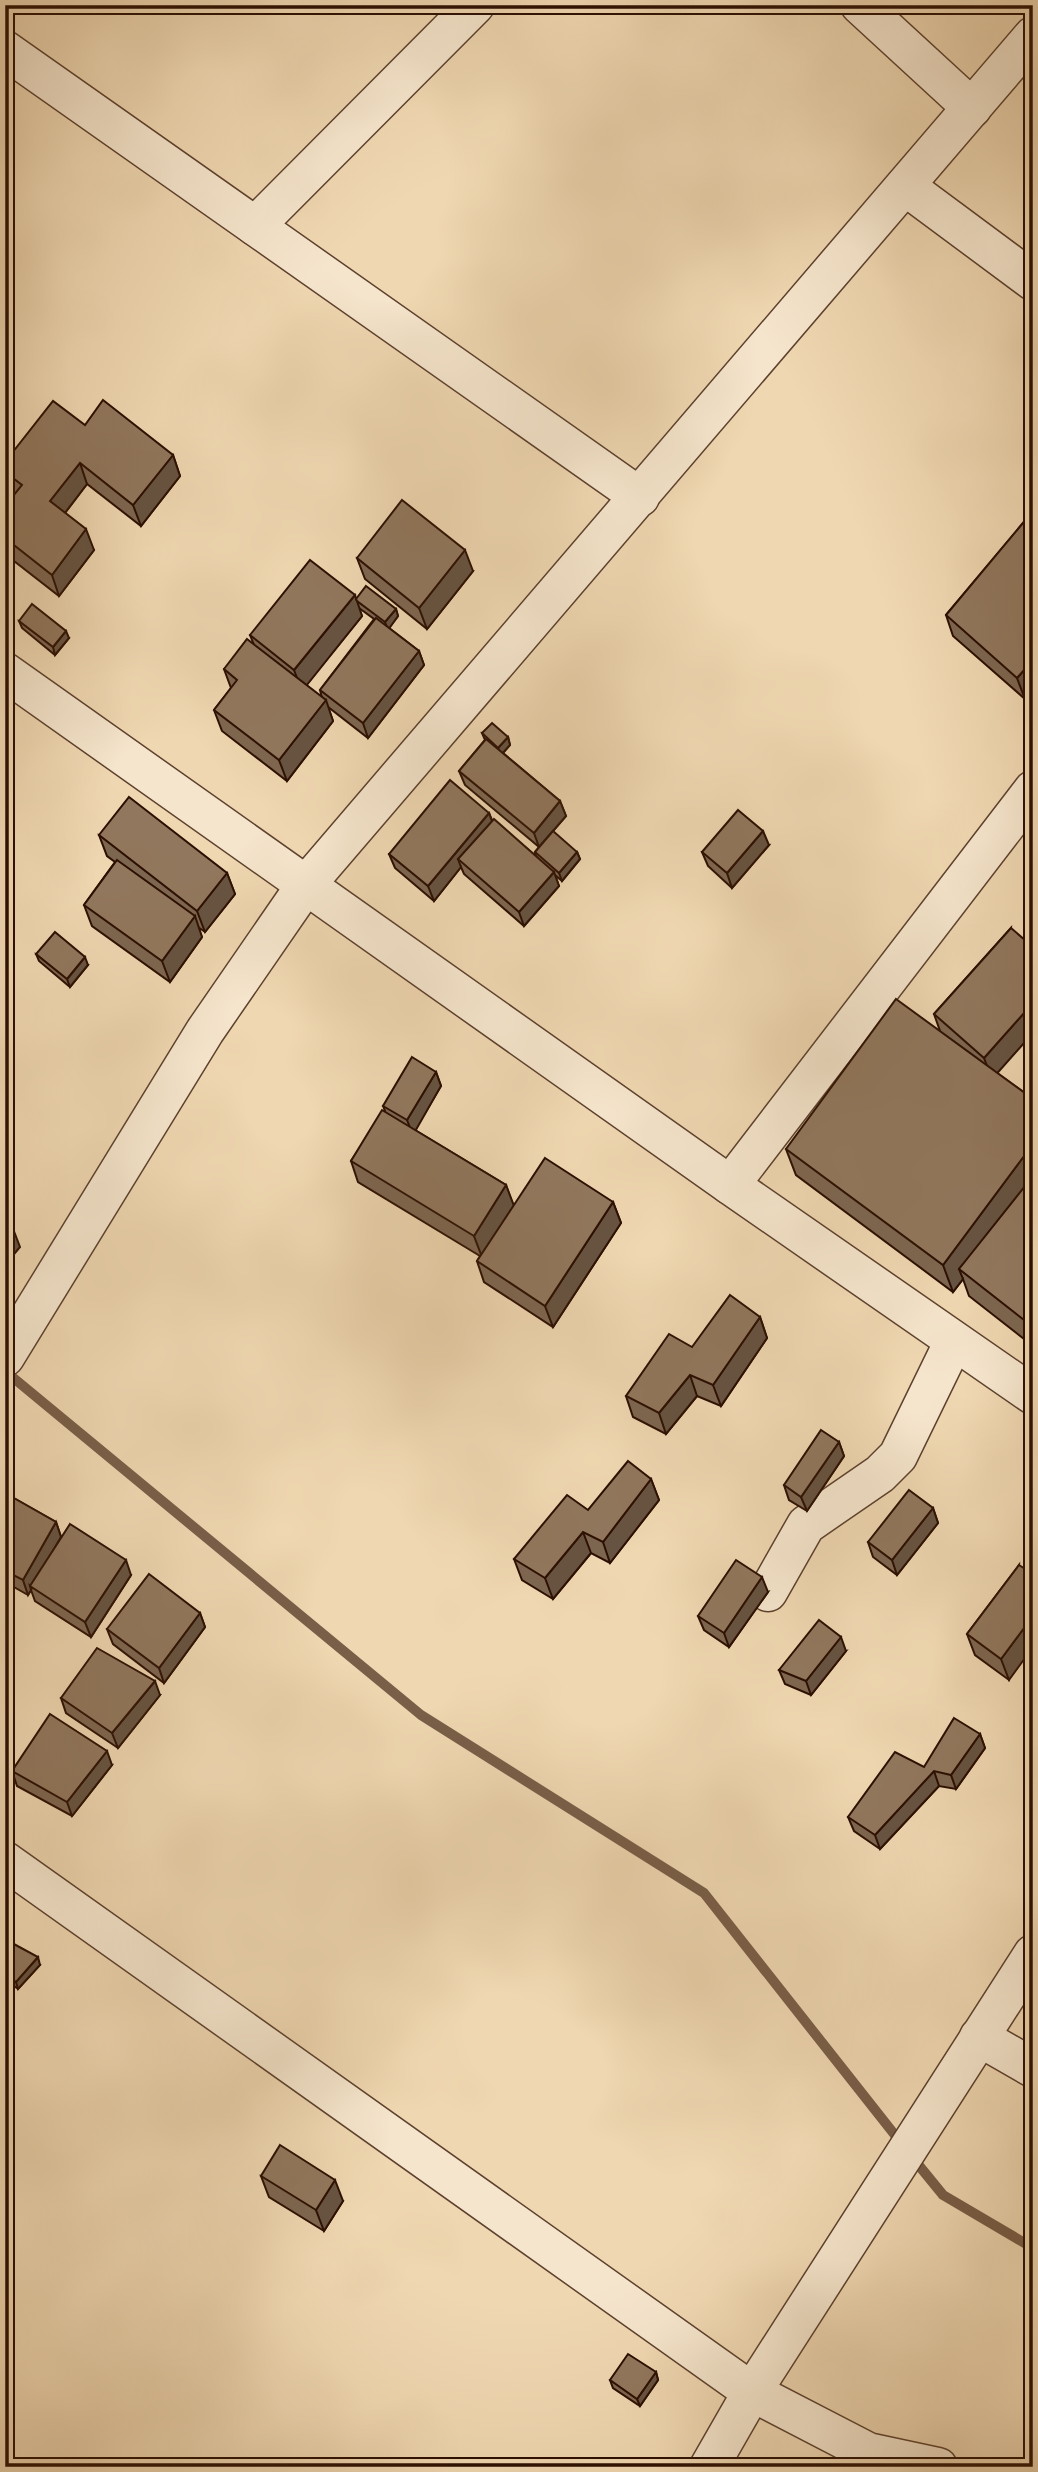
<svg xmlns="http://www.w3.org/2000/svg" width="1038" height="2472" font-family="Cardo,serif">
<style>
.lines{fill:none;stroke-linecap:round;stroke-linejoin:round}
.stream{stroke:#795e48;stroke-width:10}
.minor-casing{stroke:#5d412e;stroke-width:41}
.minor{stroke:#f5e5cc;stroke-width:38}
.wall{fill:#7d6650;stroke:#2c0f02;stroke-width:2;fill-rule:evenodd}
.shaded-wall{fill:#665341;stroke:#2c0f02;stroke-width:2}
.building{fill:#91775d;stroke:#2c0f02;stroke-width:2}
</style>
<rect width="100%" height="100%" fill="#efd7b1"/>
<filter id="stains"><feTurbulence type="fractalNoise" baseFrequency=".00286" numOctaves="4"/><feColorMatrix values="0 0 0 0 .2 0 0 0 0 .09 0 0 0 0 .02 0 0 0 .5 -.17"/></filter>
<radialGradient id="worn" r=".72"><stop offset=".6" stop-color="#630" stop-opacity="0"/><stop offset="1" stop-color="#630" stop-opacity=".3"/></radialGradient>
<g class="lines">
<g class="stream">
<polyline points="5,1371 421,1715 704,1893 902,2144"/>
<polyline points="912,2157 943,2195 1033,2248"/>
</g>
<g class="minor-casing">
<g id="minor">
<polyline points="860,5 972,108"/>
<polyline points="5,50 640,497"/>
<polyline points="905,186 1033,281"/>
<polyline points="255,226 475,5"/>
<polyline points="5,672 730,1185 1033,1395"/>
<polyline points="730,1185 1033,790"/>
<polyline points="5,1357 205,1031 305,886 1033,36"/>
<polyline points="768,1592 806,1525 880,1474 898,1456 954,1341"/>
<polyline points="5,1861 752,2392 868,2452 938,2467"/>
<polyline points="979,2037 1033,2068"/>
<polyline points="709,2467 752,2392 1033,1954"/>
</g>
</g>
<use href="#minor" class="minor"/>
</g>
<g class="wall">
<polygon points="85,425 173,455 180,476 141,526 87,484 65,513 94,550 59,596 5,554 5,506 14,494 8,489 5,482 5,462"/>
<polygon points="1028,517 1025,699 953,636 946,615"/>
<polygon points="357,558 473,571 427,629 365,579"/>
<path d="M356,599l40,10 2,7 -9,12 30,23 5,14 -56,73 -40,-31 5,14 -46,60 -65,-50 -8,-21 17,-22 -7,-19 30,-24 -4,-10zM359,608l15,11 -54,71 2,8 -16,-13 56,-69z"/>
<polygon points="19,621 69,638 55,655 22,628"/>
<polygon points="1033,696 1033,712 1030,710 1028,702"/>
<polygon points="482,733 508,737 510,745 503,753 560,801 566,816 541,845 577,852 580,859 562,881 555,875 559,886 524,926 464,874 461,867 434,901 395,868 389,854 489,813 492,820 536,856 535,852 539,847 465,785 459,771 485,740"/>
<polygon points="99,835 227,873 235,894 205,932 198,927 202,937 170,982 92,926 84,905 115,862 107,856"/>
<polygon points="769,845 732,888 708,866 702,852"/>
<polygon points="1011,928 997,1073 1033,1099 1033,1346 969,1296 963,1279 953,1292 796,1175 786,1149 940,1031 934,1014"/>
<polygon points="36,954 88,965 70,987 39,961"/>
<polygon points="436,1072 441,1086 415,1130 506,1185 513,1205 613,1202 621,1223 553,1327 484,1282 477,1261 480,1256 358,1182 351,1161 385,1111 383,1106"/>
<polygon points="760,1317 767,1338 721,1406 697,1396 666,1434 633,1417 626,1396 692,1347"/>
<polygon points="839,1442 844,1456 807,1511 789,1500 784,1485"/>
<polygon points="651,1479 659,1500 610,1563 591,1553 553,1599 522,1580 514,1559 588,1510"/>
<polygon points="5,1493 56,1522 61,1537 55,1548 131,1575 91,1637 35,1601 31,1590 28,1595 5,1582"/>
<polygon points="933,1508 938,1523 897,1575 873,1557 868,1542"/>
<polygon points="1019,1565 1009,1680 975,1655 967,1634"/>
<polygon points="768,1592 729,1647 704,1630 698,1616"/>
<polygon points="200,1613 205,1627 164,1683 113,1644 107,1629"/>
<polygon points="846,1651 811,1695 785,1684 779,1670"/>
<polygon points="160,1695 118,1748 66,1713 61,1698"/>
<polygon points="980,1734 985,1748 956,1789 939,1786 880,1849 854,1831 848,1817 924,1767"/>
<polygon points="112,1765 72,1816 17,1786 12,1771"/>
<polygon points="5,1952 40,1965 18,1989 5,1979"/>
<polygon points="261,2176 343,2201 324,2231 269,2197"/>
<polygon points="656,2372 658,2380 640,2406 613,2388 610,2380"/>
</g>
<g class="shaded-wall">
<polygon points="173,455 180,476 141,526 133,505"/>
<polygon points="80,463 87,484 58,522 50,501"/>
<polygon points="86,529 94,550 59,596 52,575"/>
<polygon points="465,550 473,571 427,629 419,608"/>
<polygon points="355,595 362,616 302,691 294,670"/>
<polygon points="396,609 398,616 388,630 385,622"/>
<polygon points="66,631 69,638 55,655 53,647"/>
<polygon points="419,651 424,665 368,738 363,723"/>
<polygon points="1033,660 1033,690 1025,699 1017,678"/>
<polygon points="326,700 333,721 287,781 279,760"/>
<polygon points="508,737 510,745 501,755 498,748"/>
<polygon points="5,788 9,798 5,802"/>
<polygon points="560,801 566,816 539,847 534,833"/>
<polygon points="489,813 494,827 458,859 461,867 434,901 428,886"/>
<polygon points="763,831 769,845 732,888 727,873"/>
<polygon points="577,852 580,859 562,881 559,873"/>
<polygon points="554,872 559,886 524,926 519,912"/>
<polygon points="227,873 235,894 205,932 197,911"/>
<polygon points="195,916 202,937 170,982 162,961"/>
<polygon points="85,957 88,965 70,987 67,979"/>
<polygon points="1033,1003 1033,1033 992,1079 984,1058"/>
<polygon points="436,1072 441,1086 413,1135 407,1120"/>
<polygon points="1033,1144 1033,1184 959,1269 963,1279 953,1292 943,1265"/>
<polygon points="506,1185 514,1206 482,1257 474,1236"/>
<polygon points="613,1202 621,1223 553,1327 545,1306"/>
<polygon points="12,1226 20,1247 5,1265 5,1235"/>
<polygon points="760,1317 767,1338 721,1406 713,1385"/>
<polygon points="690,1375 697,1396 666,1434 659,1413"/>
<polygon points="839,1442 844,1456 807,1511 801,1497"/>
<polygon points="651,1479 659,1500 610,1563 603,1542"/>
<polygon points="933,1508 938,1523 897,1575 892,1560"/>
<polygon points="56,1522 61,1537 32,1588 30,1586 31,1590 28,1595 23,1580"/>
<polygon points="583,1532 591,1553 553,1599 545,1578"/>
<polygon points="126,1560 131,1575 91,1637 85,1622"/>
<polygon points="762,1577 768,1592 729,1647 724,1633"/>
<polygon points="200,1613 205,1627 164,1683 159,1668"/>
<polygon points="1033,1616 1033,1647 1009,1680 1001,1659"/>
<polygon points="841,1637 846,1651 811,1695 806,1681"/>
<polygon points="155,1681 160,1695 118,1748 112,1733"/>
<polygon points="980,1734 985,1748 956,1789 951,1775"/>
<polygon points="107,1751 112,1765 72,1816 67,1802"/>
<polygon points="934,1771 939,1786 880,1849 875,1835"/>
<polygon points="38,1957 40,1965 18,1989 16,1982"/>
<polygon points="335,2180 343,2201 324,2231 316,2210"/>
<polygon points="656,2372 658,2380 640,2406 637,2399"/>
</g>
<g class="building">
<polygon points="103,400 173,455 133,505 80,463 50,501 86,529 52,575 5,538 5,506 22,485 5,472 5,462 53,401 85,425"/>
<polygon points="402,500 465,550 419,608 357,558"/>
<polygon points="1028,517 1033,521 1033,660 1017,678 946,615"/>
<polygon points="310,560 355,595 294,670 250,635"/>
<polygon points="366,586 396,609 385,622 357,601 356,599"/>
<polygon points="32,604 66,631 53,647 19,621"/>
<polygon points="376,618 419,651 363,723 320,690"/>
<polygon points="247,639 326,700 279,760 214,710 237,680 224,669"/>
<polygon points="1033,696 1033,707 1028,702"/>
<polygon points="492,723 508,737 498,748 482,733"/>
<polygon points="486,739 560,801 534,833 459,771"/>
<polygon points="450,780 489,813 428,886 389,854"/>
<polygon points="129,797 227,873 197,911 99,835"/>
<polygon points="738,810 763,831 727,873 702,852"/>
<polygon points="494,819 554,872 519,912 458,859"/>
<polygon points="553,831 577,852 559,873 535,852"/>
<polygon points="117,860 195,916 162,961 84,905"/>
<polygon points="1011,928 1033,947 1033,1003 984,1058 934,1014"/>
<polygon points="55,932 85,957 67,979 36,954"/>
<polygon points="896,999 1033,1099 1033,1144 943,1265 786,1149"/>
<polygon points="412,1057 436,1072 407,1120 383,1106"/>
<polygon points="382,1110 506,1185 474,1236 351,1161"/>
<polygon points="545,1158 613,1202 545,1306 477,1261"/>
<polygon points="1033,1176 1033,1327 959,1269"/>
<polygon points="5,1221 12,1226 5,1235"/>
<polygon points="730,1295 760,1317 713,1385 690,1375 659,1413 626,1396 669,1334 692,1347"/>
<polygon points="821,1430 839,1442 801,1497 784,1485"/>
<polygon points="628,1461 651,1479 603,1542 583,1532 545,1578 514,1559 567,1495 588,1510"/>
<polygon points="909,1490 933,1508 892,1560 868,1542"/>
<polygon points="5,1493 56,1522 23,1580 5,1571"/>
<polygon points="70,1524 126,1560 85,1622 30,1586"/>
<polygon points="736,1560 762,1577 724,1633 698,1616"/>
<polygon points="1019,1565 1033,1574 1033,1616 1001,1659 967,1634"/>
<polygon points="149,1574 200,1613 159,1668 107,1629"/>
<polygon points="819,1620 841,1637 806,1681 779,1670"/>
<polygon points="97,1648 155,1681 112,1733 61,1698"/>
<polygon points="50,1714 107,1751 67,1802 12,1771"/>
<polygon points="954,1718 980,1734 951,1775 934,1771 875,1835 848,1817 895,1752 924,1767"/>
<polygon points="12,1943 38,1957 16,1982 5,1974 5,1952"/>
<polygon points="280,2145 335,2180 316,2210 261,2176"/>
<polygon points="628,2354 656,2372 637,2399 610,2380"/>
</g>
<rect width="1038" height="2472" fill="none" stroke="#efd7b1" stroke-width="28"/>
<rect x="7" y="7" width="1024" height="2458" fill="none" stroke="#2c0f02" stroke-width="3.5"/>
<rect x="14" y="14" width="1010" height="2444" fill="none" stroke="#2c0f02" stroke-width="2"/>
<rect width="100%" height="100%" filter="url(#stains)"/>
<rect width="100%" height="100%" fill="url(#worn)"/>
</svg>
